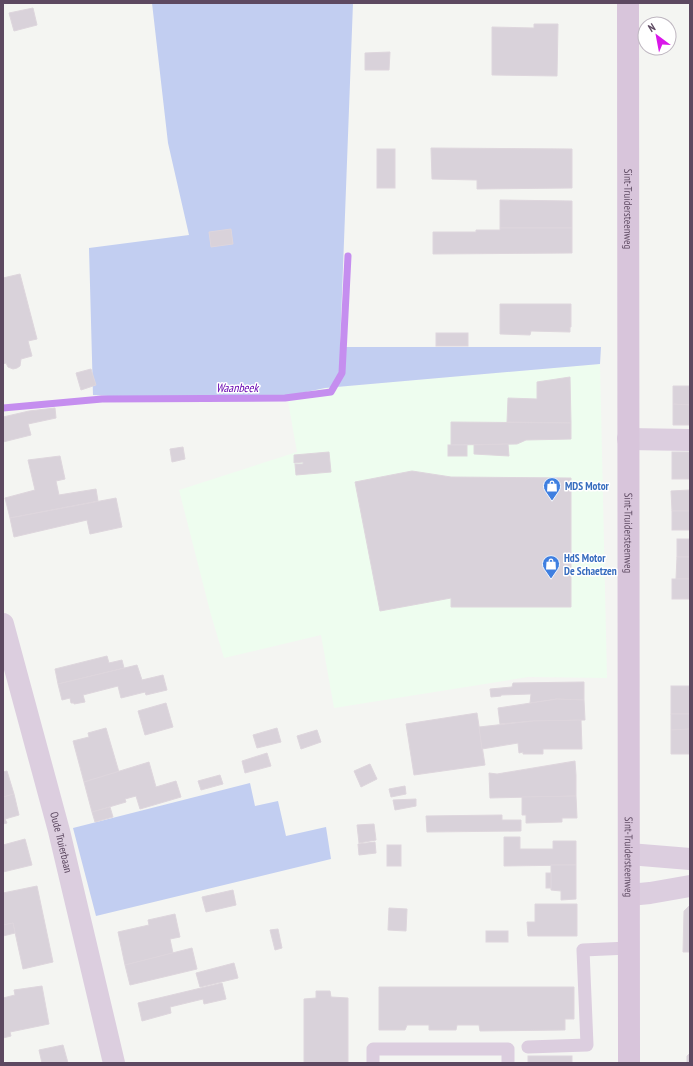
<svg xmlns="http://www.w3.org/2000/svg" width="693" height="1066" font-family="'PT Sans Narrow',sans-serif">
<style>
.commercial{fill:#eefdef}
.green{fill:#c2cef1}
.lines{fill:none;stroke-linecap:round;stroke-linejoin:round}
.stream{stroke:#c58eef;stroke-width:7}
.building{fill:#d9d2da;stroke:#ded6dd}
.service{stroke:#dccedf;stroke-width:13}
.minor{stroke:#dccedf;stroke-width:22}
.secondary{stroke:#d8c5db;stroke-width:22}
.labels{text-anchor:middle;stroke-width:3;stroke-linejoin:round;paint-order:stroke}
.street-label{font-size:11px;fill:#5d4961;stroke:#fff}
.shop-label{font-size:11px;font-weight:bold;fill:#366cbe;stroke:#fff;text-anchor:start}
.water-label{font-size:12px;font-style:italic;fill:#6a0ab3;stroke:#fff}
</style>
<rect width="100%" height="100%" fill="#f4f5f2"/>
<polygon class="commercial" points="600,364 607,678 528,677 334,708 321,635 224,658 211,615 179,490 297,452 287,396 325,388"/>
<g class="green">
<polygon points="152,3 353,3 340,347 601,347 600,364 325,388 287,396 173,400 93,395 89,248 189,235 168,143"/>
<polygon points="250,783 255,806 278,801 286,836 326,827 331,859 96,916 73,828"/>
</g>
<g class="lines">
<polyline class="stream" points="3,408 102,399 285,398 331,392 342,373 348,256"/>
</g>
<g class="building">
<polygon points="33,8 37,25 14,31 9,13"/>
<polygon points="534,24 558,24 557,76 492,75 492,27 534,28"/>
<polygon points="390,52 389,70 365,70 365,53"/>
<polygon points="431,148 572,149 572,188 477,189 477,180 432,179"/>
<rect x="377" y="149" width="18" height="39"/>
<polygon points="500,200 572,201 572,228 500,228"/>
<polygon points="500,228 572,228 572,253 433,254 433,232 476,232 476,230 500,230"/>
<polygon points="231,229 233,244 211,247 209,232"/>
<polygon points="20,274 37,339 28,341 32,356 21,359 20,366 17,368 13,369 8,367 6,363 3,364 3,278"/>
<polygon points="500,304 571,304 571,327 570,327 570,332 531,331 530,335 500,334"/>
<rect x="436" y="333" width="32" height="13"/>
<polygon points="91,369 96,385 81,390 76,373"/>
<polygon points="570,377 571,423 507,422 508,398 537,399 537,382"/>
<polygon points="673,386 690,386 690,405 673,404"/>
<polygon points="673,404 690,405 690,425 673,425"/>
<polygon points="55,408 56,418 28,424 31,435 3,442 3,417 29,411"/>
<polygon points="451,422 571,423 571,439 526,440 517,444 451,445"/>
<polygon points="508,444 509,456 474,454 474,445"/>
<rect x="448" y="445" width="19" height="11"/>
<polygon points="183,447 185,459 172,462 170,449"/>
<polygon points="329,452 331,472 296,475 295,464 303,464 303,462 294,463 294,455"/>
<rect x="672" y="452" width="18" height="27"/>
<polygon points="60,456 65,479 56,481 59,495 96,489 98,501 10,518 5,498 35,490 28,460"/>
<polygon points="412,471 451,477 571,478 571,607 451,607 451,598 380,611 355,482"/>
<polygon points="690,490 690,511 672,511 671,491"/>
<polygon points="116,498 122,527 90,534 87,520 14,537 10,518"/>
<rect x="672" y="511" width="18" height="19"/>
<rect x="677" y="539" width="13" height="18"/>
<polygon points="677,557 690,557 690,579 676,579"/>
<rect x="672" y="579" width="18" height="20"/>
<polygon points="107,656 109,663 122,660 124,668 58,684 55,669"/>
<polygon points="137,665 142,680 163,675 167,690 146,695 145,692 121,698 118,686 83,695 85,702 74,704 74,703 71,703 70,698 62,700 58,684"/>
<polygon points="584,682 584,700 557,699 530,703 531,694 501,695 501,696 491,697 490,689 512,687 513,683"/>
<rect x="671" y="686" width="19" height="28"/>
<polygon points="557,699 584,700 585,720 533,721 500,724 498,708"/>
<polygon points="166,703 173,727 145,735 138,711"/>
<polygon points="477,713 485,765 414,775 406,724"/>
<polygon points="671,714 690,714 690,729 671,730"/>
<polygon points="581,720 582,749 543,749 543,754 523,754 523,752 519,753 518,743 482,749 479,727 533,721"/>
<polygon points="106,728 119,772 84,782 73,741 89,737 88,733"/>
<polygon points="277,728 281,742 257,748 253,735"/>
<polygon points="690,729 690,754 671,754 671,730"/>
<polygon points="317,730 321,742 301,749 297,736"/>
<polygon points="267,753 271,766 245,773 242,761"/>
<polygon points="575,761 576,775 576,796 490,798 489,773 497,774"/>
<polygon points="149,762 156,787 176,781 181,797 140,809 136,796 125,799 126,802 92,812 84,782"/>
<polygon points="370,764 377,779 361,787 354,771"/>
<polygon points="7,771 14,794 3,797 3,772"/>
<polygon points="220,775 223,784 201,790 198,781"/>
<polygon points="405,786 406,794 391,797 389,789"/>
<polygon points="14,794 19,815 5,819 7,823 3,824 3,797"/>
<polygon points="576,796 577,818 562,818 562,822 526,823 526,815 522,815 522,797"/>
<polygon points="416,799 416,806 395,810 393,800"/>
<polygon points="110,807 113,817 95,822 92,812"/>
<polygon points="502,815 502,820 521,820 521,831 427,832 426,816"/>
<polygon points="374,824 376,840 359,843 357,825"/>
<polygon points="504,837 520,837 520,849 553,849 553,841 576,841 576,865 504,866"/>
<polygon points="25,839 32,865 3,872 3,845"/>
<polygon points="375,842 376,853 359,855 358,844"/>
<rect x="387" y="845" width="14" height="21"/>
<polygon points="551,865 576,865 576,899 561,900 561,891 551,890"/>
<rect x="546" y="873" width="5" height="15"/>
<polygon points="37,886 53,962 23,969 13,923 3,925 3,893"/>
<polygon points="233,890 236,905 206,912 202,897"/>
<polygon points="535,904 577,904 577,936 528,936 527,922 535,922"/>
<polygon points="690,905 690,952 683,952 684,911"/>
<polygon points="389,908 407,909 406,931 388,930"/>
<polygon points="175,914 180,937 170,939 173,953 125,965 118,932 149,925 148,920"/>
<polygon points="13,923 15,933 3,936 3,925"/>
<polygon points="278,929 282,948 275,950 270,930"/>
<rect x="486" y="931" width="22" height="11"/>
<polygon points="192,948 197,969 130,985 125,965"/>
<polygon points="234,963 238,978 200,987 196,973"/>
<polygon points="222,983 226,999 204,1004 203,999 170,1007 171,1013 142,1021 138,1003"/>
<polygon points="42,986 49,1024 10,1032 11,1036 3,1038 3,998 15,995 14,990"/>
<polygon points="379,987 574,987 574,1019 565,1019 565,1030 480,1031 479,1025 457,1025 456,1030 429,1030 429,1025 407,1025 405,1030 379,1030"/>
<polygon points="316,991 330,991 331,997 348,998 348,1063 304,1063 304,999 316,998"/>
<polygon points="63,1045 68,1063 42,1063 39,1050"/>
<polygon points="690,1053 690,1063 687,1063 687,1056"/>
<rect x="528" y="1056" width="44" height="7"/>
</g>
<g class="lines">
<g class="service">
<polyline points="528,1047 587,1045 583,950 629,948"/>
<polyline points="373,1063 373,1049 508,1049 508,1063"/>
</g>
<g class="minor">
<polyline points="628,439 690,440"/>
<path id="s1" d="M3,624l56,207 55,232"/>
<polyline points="629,854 690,859"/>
<polyline points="629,895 650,893 690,886"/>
</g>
<path class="secondary" id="s2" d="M628,3l1,1060"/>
</g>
<defs>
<g id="shop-pin" transform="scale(0.9)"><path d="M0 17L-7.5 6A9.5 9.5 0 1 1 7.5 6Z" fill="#3f7fe0" stroke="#fff"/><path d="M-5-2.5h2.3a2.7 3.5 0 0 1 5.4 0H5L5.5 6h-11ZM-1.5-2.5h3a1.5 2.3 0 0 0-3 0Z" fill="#fff"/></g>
</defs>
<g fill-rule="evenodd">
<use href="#shop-pin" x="552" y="486"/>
<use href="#shop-pin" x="551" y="564"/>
</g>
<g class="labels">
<g class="street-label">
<text dy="4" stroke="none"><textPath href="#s2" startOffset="206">Sint-Truidersteenweg</textPath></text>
<text dy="4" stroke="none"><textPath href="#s2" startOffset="530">Sint-Truidersteenweg</textPath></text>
<text dy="4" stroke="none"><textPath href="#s1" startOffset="226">Oude Truierbaan</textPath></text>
<text dy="4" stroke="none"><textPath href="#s2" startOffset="854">Sint-Truidersteenweg</textPath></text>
</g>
<g class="shop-label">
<text x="565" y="490">MDS Motor</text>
<text x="564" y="562">HdS Motor<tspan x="564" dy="13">De Schaetzen</tspan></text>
</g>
<g class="water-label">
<text x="237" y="392">Waanbeek</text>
</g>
</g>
<rect width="693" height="1066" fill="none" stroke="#5d4961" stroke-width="8"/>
<g transform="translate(657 36) rotate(328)"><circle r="19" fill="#ffffff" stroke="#beb6c0"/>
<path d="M0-3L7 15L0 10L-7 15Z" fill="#d917e9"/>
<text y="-6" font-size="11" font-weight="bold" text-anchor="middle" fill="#5d4961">N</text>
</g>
</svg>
